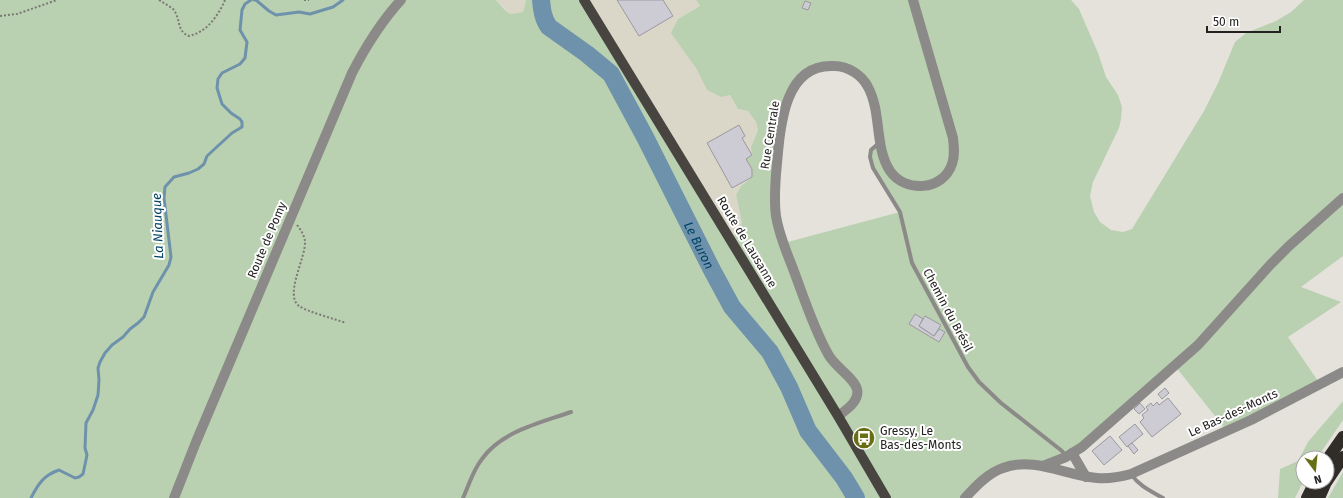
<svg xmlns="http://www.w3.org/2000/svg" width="1343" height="498" font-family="'Fira Sans',sans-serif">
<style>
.built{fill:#dbd7c8}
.green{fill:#bad1b1;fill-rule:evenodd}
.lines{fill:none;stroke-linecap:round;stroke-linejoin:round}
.stream{stroke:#6e92ac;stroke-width:3}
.river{stroke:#6e92ac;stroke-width:18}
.building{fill:#cdccd4;stroke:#9a99a0}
.path{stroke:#7b7975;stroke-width:2;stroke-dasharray:2 2;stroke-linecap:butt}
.service{stroke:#8c8a88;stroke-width:4}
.tertiary{stroke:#8c8a88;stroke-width:10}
.primary{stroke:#484440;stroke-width:10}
.motorway{stroke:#302d28;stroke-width:12}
.labels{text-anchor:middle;stroke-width:4;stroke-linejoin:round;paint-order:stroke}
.street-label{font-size:12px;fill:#232220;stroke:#fff}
.poi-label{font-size:12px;fill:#232220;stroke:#fff;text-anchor:start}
.water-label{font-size:13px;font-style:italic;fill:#004367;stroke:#fff}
</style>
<rect width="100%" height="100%" fill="#e4e2db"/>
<g class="built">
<polygon points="496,0 526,0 523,12 510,14"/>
<polygon points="584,0 696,0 700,6 678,19 696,68 707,90 730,95 738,109 748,111 756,122 758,130 751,147 752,155 752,177 741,186 736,195 742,223 731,241"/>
</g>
<g class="green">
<path d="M0,0h496l8,9 6,5 13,-2 3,-12h58l147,241 11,-18 -6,-28 5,-9 11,-9v-8l-6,-10 6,-4 -1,-8 7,-17 -2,-8 -8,-11 -10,-2 -8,-14 -9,2 -14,-7 -11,-22 -25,-35 7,-14 22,-13 -4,-6h375l8,9 19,44 8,24 12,18 4,12 -1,12 -2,9 -26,54 -3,14 4,16 6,10 11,8 12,2 9,-3 72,-118 14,-28 17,-41 11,-9 30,-12 15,-9 13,-12h39v256l-42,31 40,15 -53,35 32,47 -93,47 -52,-65 -113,93 -58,8 -39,31h-965zM829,65l33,14 18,63 -9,8 2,18 27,44 -116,31 -8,-61 18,-96z"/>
<polygon points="1343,401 1343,420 1317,458 1303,458 1303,482 1295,498 1278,498 1280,469 1298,461 1308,442"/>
<polygon points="1343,472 1343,498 1328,498"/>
</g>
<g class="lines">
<g class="stream">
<polyline points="254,0 256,0 269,11 276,15 299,12 310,14 333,7 343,0"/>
<path d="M31,498c7,-14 13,-23 28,-28l16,8 4,-1 4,-3 4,-19 -2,-7 1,-25 7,-13 5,-15 1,-15 -1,-12 2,-6 5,-9 7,-8 11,-8 7,-8 8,-6 6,-6 9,-25 16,-27 2,-8 -7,-59 1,-11 9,-10 15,-4 9,-4 6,-5 3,-8 25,-23 10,-6v-5l-2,-3 -9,-6 -9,-9 -5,-16 1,-9 4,-6 18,-9 5,-6 2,-16 -7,-12 2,-20 3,-6 6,-4"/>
</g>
<path class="river" id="s1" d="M541,0c1,10 2,19 8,27l38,27 24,20 34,63 67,133 20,37 38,45 19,35 19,44 36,47 12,20"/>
</g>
<g class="building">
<polygon points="617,0 663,0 673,16 639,36"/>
<polygon points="805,1 811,3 808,10 802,8"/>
<polygon points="739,125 745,136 742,138 752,155 746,159 752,169 752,177 732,188 707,143"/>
<polygon points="915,314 923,319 919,326 934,336 939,329 945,332 939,342 909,324"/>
<polygon points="925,316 941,325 934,336 919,326"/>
<polygon points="1165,388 1169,393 1162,399 1158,394"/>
<polygon points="1168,398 1181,414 1152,437 1140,422 1144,418 1142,415 1148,410 1146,407 1151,403 1153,406 1157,402 1159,405"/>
<polygon points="1140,403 1145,409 1139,414 1134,409"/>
<polygon points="1135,424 1143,434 1127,447 1119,437"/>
<polygon points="1110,436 1122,450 1104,465 1092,451"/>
<polygon points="1132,443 1138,450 1134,454 1128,446"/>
</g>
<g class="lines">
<g class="path">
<path d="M159,0c5,3 10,6 14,9 8,9 3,22 16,27 18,-4 29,-20 36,-36"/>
<polyline points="304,0 309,0"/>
<polyline points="0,16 17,14 57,0"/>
<path d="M297,225c4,5 7,10 8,16 1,17 -21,54 -6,65 9,6 36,13 47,17"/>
</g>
<g class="service">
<polyline points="879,143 871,150 870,157 873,168 900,212 912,263 968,367 979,382 1001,403 1062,451 1066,456"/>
<path d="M1131,474c8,12 20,17 32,24"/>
<path d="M463,498c6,-13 10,-28 19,-39 20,-28 58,-36 89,-47"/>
</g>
<g class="tertiary">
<path d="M838,416c8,-6 22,-15 19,-27 -3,-11 -23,-23 -29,-35 -14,-25 -23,-53 -33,-80 -7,-19 -16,-38 -19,-58 -2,-14 -1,-28 0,-42 4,-38 4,-111 58,-108 14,0 28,9 34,21 14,26 6,59 22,84 15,22 53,20 62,-7 3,-8 2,-17 1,-26l-40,-138"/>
<polyline points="1072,453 1086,477"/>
<polyline points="1043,466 1066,457 1082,447 1198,345 1270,265 1289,246 1343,198"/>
<path d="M174,498l22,-56 156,-369c14,-27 28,-50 49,-73"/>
<path d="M965,498c11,-12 23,-25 38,-30 31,-12 64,8 94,10 12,1 23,-1 34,-4l120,-54 92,-48"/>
</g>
<polyline class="primary" points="584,0 838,416 886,498"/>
<g class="motorway">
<polyline points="1327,460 1343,437"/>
<polyline points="1327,481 1343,457"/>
<polyline points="1307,498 1315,482"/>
<polyline points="1319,498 1326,482"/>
</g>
</g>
<defs>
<g id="bus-disc" transform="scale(1.15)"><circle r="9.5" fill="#686e14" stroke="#fff"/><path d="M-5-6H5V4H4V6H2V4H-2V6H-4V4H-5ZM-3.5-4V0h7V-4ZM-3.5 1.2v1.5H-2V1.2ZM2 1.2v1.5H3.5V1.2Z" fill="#fff"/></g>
</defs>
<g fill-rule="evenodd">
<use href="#bus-disc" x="864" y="438"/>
</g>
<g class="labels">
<g class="street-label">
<text transform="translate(770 135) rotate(-81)" y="4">Rue Centrale</text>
<text transform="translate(267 240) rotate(-67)" y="4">Route de Pomy</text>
<text transform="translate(747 242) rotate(59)" y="4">Route de Lausanne</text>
<text transform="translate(948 310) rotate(62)" y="4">Chemin du Brésil</text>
<text transform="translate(1233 413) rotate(-25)" y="4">Le Bas-des-Monts</text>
</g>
<g class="poi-label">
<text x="880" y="435">Gressy, Le<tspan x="880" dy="14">Bas-des-Monts</tspan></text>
</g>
<g class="water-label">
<text transform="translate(157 226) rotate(-92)" y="5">La Niauque</text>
<text dy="5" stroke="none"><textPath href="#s1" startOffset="299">Le Buron</textPath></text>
</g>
</g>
<g transform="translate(1315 470) rotate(164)"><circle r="19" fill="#ffffff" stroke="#a7a7a6"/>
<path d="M0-3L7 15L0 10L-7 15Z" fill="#686e14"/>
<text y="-6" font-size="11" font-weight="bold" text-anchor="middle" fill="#232220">N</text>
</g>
<path d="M1207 26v6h73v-6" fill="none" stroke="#232220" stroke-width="2"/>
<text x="1213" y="26" font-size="12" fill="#232220" stroke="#ffffff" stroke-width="3" paint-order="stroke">50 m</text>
</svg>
